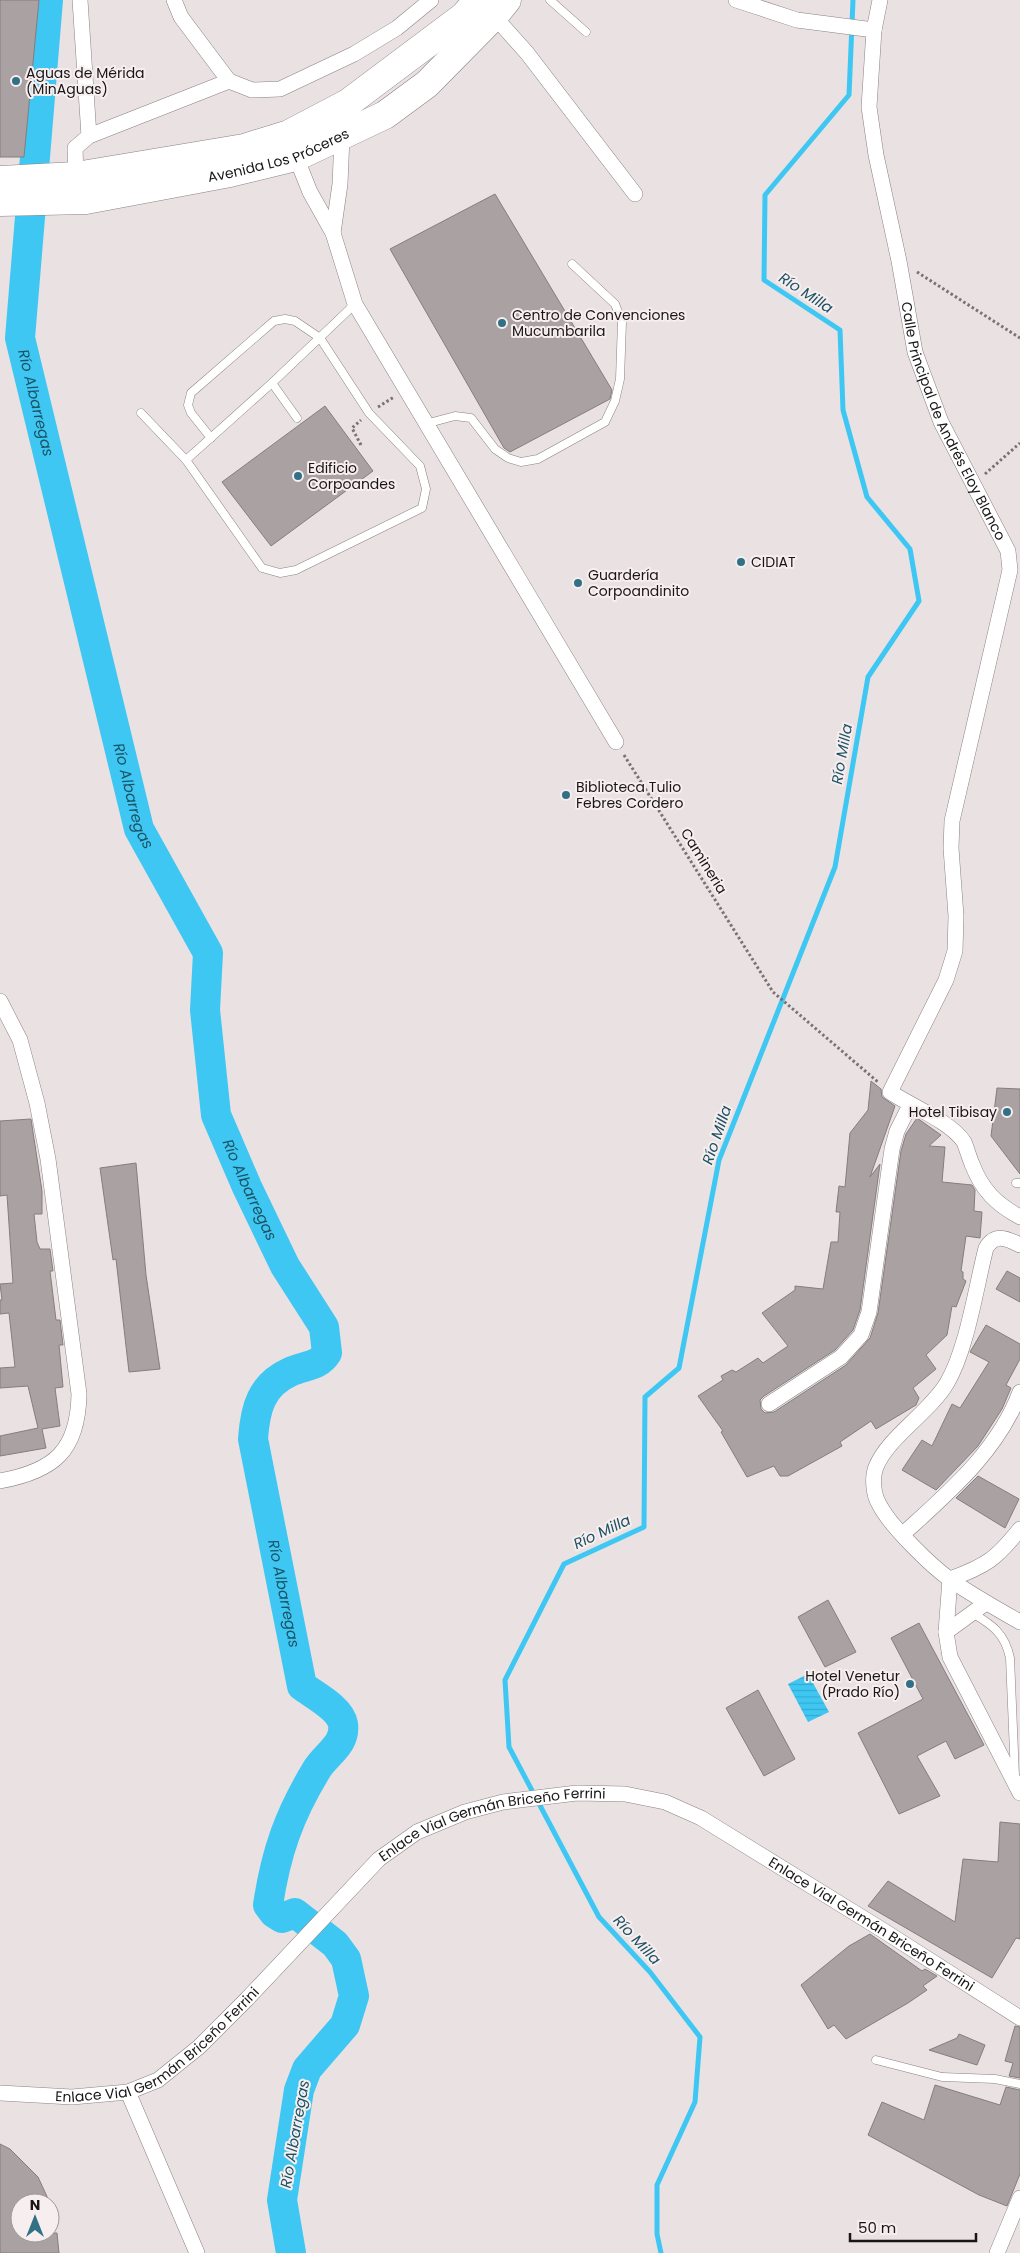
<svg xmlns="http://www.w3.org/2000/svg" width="1020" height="2253" font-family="Poppins,sans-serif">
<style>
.water{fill:url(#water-rules)}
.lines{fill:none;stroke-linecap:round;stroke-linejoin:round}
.stream{stroke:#3ec7f2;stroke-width:5}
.river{stroke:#3ec7f2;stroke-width:30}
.building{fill:#aaa1a2;stroke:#857d7e}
.lane-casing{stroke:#8a8283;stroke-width:9}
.street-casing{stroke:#8a8283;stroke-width:16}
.highway-casing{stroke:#8a8283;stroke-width:29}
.path{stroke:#797374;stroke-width:3;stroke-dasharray:2.5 2.5;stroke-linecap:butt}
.lane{stroke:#fff;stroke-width:8}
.street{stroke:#fff;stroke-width:15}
.highway{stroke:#fff;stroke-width:28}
.poi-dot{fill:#327086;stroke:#f7eeef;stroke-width:2}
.labels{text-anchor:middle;stroke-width:4;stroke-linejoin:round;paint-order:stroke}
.poi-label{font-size:14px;fill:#191617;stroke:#f7eeef;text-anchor:start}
.street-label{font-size:14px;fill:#191617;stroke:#f7eeef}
.water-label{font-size:15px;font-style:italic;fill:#1c5264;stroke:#f7eeef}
</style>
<defs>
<pattern id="water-rules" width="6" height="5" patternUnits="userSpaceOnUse" patternTransform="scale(1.25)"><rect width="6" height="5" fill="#3ec7f2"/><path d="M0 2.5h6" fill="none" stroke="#36aacf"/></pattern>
</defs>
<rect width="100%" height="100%" fill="#eae1e2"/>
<polygon class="water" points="808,1674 829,1712 808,1722 788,1684"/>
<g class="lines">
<polyline class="stream" points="661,2253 657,2234 657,2185 695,2102 700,2037 650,1972 599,1917 509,1747 505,1680 564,1564 644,1527 645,1397 679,1368 719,1160 835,867 868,677 919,601 910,549 867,497 843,410 840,330 764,280 765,195 849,95 853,0"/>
<path class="river" id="s1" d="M48,0l-28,338 119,491 69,124 -3,57 11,105 31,72 38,79 39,61 3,26c-9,14 -22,12 -37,19 -29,13 -35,37 -37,67l49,247c12,9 38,22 41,38 3,21 -17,30 -26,45 -28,46 -41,83 -49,136l6,8 8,5 13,-5 40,31 11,15 8,37 -9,29 -38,44 -8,21 -17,110 9,53"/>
</g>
<g class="building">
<polygon points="0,0 39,0 24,157 0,157"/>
<polygon points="495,194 612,390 610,399 510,452 504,448 390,249"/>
<polygon points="325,406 373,471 271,546 222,482"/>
<polygon points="871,1081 881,1089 882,1097 895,1106 870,1177 880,1164 860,1310 853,1330 835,1350 764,1396 760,1400 761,1409 765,1413 774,1412 846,1365 870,1338 878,1313 901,1151 906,1134 917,1118 941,1135 929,1146 945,1147 942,1182 972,1185 975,1190 974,1211 982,1212 980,1238 966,1236 961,1271 963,1272 963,1279 966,1281 956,1307 952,1306 947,1335 926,1355 936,1369 913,1388 919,1398 916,1405 876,1429 871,1421 840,1442 842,1446 788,1476 780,1476 774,1466 747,1477 721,1432 723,1431 698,1396 723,1380 721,1376 732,1370 736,1372 758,1358 763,1363 788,1346 762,1313 795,1290 795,1286 823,1289 831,1242 838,1242 840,1212 836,1212 839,1186 845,1187 850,1133 868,1110"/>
<polygon points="997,1088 1020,1089 1020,1174 991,1136"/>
<polygon points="31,1119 42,1191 42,1214 34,1214 37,1242 40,1249 50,1249 53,1271 50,1271 56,1320 60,1320 63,1345 59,1345 63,1387 55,1388 60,1426 42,1429 46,1448 0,1456 0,1436 38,1428 28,1386 0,1388 0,1368 15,1367 9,1313 0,1314 0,1300 2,1300 0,1284 13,1283 7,1195 0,1196 0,1121"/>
<polygon points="136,1163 146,1275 160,1369 129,1372 116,1259 113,1260 100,1168"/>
<polygon points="1007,1271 1020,1278 1020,1302 996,1289"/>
<polygon points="986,1325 1020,1344 1020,1359 1006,1385 1011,1388 1002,1409 978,1446 936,1490 902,1470 922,1440 932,1446 952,1404 960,1408 989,1362 970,1352"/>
<polygon points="978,1476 1019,1499 1005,1528 956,1498"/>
<polygon points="828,1600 856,1652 825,1667 798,1617"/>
<polygon points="919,1623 984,1745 955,1759 946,1741 917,1756 940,1796 899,1814 858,1733 923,1699 891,1638"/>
<polygon points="758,1690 795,1759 764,1776 726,1708"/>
<polygon points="1000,1822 1020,1824 1020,1939 1016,1938 992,1978 868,1906 888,1881 955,1922 963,1859 998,1862"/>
<polygon points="870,1934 922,1971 925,1969 937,1976 923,1986 927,1990 908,2003 846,2039 834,2025 828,2029 801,1985 849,1946"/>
<polygon points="1015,2026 1020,2027 1020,2078 1009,2076 1013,2063 1005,2061"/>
<polygon points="959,2034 985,2045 977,2065 929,2050 957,2038"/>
<polygon points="935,2085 1000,2105 1006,2087 1020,2090 1020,2174 1007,2206 979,2195 868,2135 882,2102 924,2120"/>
<polygon points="0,2144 10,2149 38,2177 50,2203 20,2203 20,2233 57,2233 59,2253 0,2253"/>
</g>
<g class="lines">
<g class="lane-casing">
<g id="lane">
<polyline points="550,0 586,32"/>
<polyline points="272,383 297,418"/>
<polyline points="141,413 186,460 262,568 280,573 296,570 422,508 426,489 420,466 369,413 320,338 295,321 285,319 274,321 191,393 188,405 191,413 211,438"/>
<polyline points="425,424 455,416 471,418 495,449 508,458 521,462 538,459 605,422 615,401 620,379 622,322 615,304 572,264"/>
<polyline points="186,460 272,383 355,304"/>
<polyline points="1016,1183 1020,1183"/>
<path d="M972,1613c21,12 33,21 38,45l5,118"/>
<polyline points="876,2060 942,2077 995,2079 1020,2084"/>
</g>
</g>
<g class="street-casing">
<g id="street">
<polyline points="80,0 89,136"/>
<polyline points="174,0 181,17 229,81"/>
<polyline points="736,0 797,20 874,30"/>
<path id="s2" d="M880,0l-6,30 -5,77 7,48 23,106 16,91 26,70 67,129 2,19 -58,251 -1,27 5,68 -1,35 -9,29 -56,112c21,14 61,30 74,50 3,7 5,15 8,22 10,26 24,40 48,53"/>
<polyline points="494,16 527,53 635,194"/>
<polyline points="294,152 310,192 333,233 355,304 616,742"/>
<polyline points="76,176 75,148 89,136 229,81 252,90 280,89 354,54 397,28 431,0"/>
<polyline points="333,233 340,184 342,137"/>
<path d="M0,1001l20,39 17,63 11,56 31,235c-1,57 -25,77 -79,87"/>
<path d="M1020,1245c-14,-7 -25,-12 -34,3 -10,39 -19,101 -39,135 -17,29 -59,54 -71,84 -4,10 -3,27 3,37 11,22 52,62 73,77 22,15 45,28 68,41"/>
<polyline points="769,1404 841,1357 861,1335 869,1312 892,1149 897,1131 910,1105"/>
<path d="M903,1534c45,-41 95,-83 117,-142"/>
<polyline points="950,1579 946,1632 950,1657 1020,1793"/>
<path d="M950,1579c36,-13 46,-20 70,-50"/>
<polyline points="946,1632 986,1603"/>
<polyline points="128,2092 197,2253"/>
<path id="s3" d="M0,2093l72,4 56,-5 30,-12 41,-33 48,-48 132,-140 38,-27 48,-20 38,-10 74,-9 48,1 40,8 36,16 183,113 136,87"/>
<polyline points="997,2253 1020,2198"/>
</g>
</g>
<g class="highway-casing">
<g id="highway">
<polyline points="0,180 76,176 244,148 289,134 348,103 464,16 478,0"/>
<path id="s4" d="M0,202l86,-2 144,-27 66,-16 89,-42 42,-31 67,-68 13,-16"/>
</g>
</g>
<g class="path">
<polyline points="917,272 1020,338"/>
<polyline points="378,407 394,397"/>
<polyline points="361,445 352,428 361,420"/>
<polyline points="985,474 1020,443"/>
<polyline points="624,755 773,992 878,1082"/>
</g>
<use href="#lane" class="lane"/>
<use href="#street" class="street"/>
<use href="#highway" class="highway"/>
</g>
<g class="poi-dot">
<circle cx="16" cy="81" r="5"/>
<circle cx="502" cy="323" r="5"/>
<circle cx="298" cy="476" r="5"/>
<circle cx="741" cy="562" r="5"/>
<circle cx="578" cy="583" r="5"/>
<circle cx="566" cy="795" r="5"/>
<circle cx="1007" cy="1112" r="5"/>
<circle cx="910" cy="1684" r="5"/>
</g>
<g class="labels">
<g class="poi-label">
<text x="26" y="78">Aguas de Mérida<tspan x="26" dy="16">(MinAguas)</tspan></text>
<text x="512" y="320">Centro de Convenciones<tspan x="512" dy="16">Mucumbarila</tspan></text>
<text x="308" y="473">Edificio<tspan x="308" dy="16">Corpoandes</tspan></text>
<text x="751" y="567">CIDIAT</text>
<text x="588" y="580">Guardería<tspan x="588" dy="16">Corpoandinito</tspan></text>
<text x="576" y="792">Biblioteca Tulio<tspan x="576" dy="16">Febres Cordero</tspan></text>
<text x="997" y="1117" text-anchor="end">Hotel Tibisay</text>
<text x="900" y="1681" text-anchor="end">Hotel Venetur<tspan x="900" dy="16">(Prado Río)</tspan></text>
</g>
<g class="street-label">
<text dy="5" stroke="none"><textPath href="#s4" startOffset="284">Avenida Los Próceres</textPath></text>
<text dy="5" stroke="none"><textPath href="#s2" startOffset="435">Calle Principal de Andrés Eloy Blanco</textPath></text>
<text transform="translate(704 861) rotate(58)" y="5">Camineria</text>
<text dy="5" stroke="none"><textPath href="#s3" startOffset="595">Enlace Vial Germán Briceño Ferrini</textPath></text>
<text dy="5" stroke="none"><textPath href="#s3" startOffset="1015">Enlace Vial Germán Briceño Ferrini</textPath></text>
<text dy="5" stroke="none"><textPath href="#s3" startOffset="175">Enlace Vial Germán Briceño Ferrini</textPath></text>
</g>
<g class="water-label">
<text transform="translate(806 293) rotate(33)" y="5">Río Milla</text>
<text dy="5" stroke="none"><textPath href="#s1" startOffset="406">Río Albarregas</textPath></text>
<text transform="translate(842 754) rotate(-80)" y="5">Río Milla</text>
<text dy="5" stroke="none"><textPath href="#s1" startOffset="811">Río Albarregas</textPath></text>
<text transform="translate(717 1135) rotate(-71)" y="5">Río Milla</text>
<text dy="5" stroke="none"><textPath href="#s1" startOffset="1231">Río Albarregas</textPath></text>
<text transform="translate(602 1532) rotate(-25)" y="5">Río Milla</text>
<text dy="5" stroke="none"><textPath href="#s1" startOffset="1695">Río Albarregas</textPath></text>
<text transform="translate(637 1940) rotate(47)" y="5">Río Milla</text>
<text transform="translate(295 2134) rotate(-80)" y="5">Río Albarregas</text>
</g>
</g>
<g transform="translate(35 2218)"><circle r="24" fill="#f7eeef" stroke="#9e9899"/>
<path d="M0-4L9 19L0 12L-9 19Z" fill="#327086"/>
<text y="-8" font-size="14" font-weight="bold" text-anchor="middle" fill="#191617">N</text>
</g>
<path d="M850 2233v8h126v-8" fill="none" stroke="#191617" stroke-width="2.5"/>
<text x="858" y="2233" font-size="15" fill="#191617" stroke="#f7eeef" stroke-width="4" paint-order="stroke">50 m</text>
</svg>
